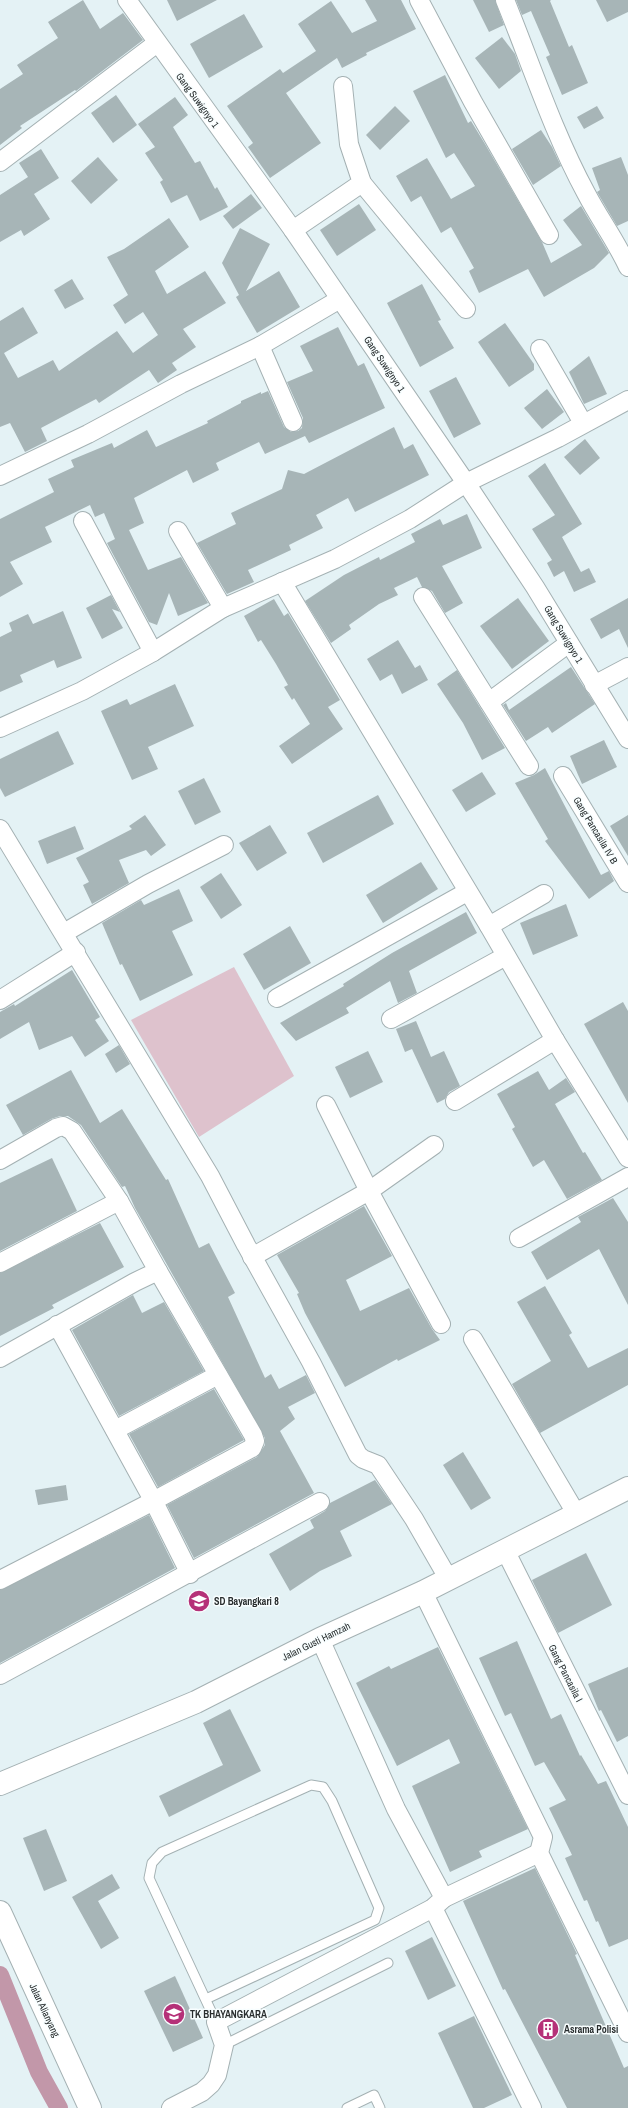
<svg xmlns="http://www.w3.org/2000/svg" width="628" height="2108" font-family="'Archivo Narrow',sans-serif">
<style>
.green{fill:#dec2cd}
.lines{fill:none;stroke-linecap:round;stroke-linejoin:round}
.canal{stroke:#c297a9;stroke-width:18}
.building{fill:#a7b5b7}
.lane-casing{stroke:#a4b1b3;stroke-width:11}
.street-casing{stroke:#a4b1b3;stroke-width:20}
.secondary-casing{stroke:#a4b1b3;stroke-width:24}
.lane{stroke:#fff;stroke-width:9}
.street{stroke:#fff;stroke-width:18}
.secondary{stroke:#fff;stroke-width:22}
.labels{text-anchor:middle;stroke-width:3;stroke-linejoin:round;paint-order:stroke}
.street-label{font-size:10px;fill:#282d2e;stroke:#f8feff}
.poi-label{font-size:10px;font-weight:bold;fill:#282d2e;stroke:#f8feff;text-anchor:start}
</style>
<rect width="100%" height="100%" fill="#e4f2f5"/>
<polygon class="green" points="234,967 294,1076 199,1137 131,1020"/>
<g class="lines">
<polyline class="canal" points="0,1975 39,2072 59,2108"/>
</g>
<g class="building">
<polygon points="83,0 100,29 123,13 143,40 76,91 75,90 20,126 22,128 0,145 0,89 23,74 17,65 58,38 48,22"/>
<polygon points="167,0 217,0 177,21"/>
<polygon points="365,0 401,0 416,29 366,53 367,55 342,68 337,58 286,93 321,143 270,178 248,147 253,143 227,106 280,69 283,73 316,51 298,24 331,1 352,33 377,21"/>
<polygon points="473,0 495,0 504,25 489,32"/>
<polygon points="516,0 551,0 550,1 569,47 572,45 588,83 562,95 546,57 550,55 531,11 522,15"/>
<polygon points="596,0 628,0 628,12 607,22"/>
<polygon points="244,14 263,47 209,78 190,44"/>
<polygon points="502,37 515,54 521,71 499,89 475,58"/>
<polygon points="445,75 468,123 471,121 485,144 542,242 551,263 582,245 563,220 581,206 609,253 594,268 544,297 528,269 479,293 469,271 474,268 451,227 441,233 421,196 411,202 396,176 427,158 451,199 475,186 454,153 446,158 413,91"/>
<polygon points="116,95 137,125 113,143 91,113"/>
<polygon points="175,97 188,115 173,127 195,163 200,161 215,189 217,187 228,207 200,221 187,195 171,203 160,182 163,180 145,153 155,147 138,124"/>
<polygon points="395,106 410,121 380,150 366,135"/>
<polygon points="597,106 604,118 584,129 577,117"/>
<polygon points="541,130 552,147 561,166 533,185 512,149"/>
<polygon points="41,149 59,178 34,194 50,219 24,236 21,230 0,242 0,195 28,177 19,163"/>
<polygon points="98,157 118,180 91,204 71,181"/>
<polygon points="621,157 628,175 628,221 617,226 597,192 600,190 592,168"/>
<polygon points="251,194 262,208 233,229 223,216"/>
<polygon points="359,204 376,230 337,256 320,230"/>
<polygon points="169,218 189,247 155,271 167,294 205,271 226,303 183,329 196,347 172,363 177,370 158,383 149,370 99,403 96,399 41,428 47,441 25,452 10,423 0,427 0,321 23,307 38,333 4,353 18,378 53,360 59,371 117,331 133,353 158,335 143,312 125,324 113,305 128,295 107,257 124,249"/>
<polygon points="240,228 270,244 246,291 279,271 300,307 257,333 236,297 239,295 222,263"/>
<polygon points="72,279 84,299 65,309 54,290"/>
<polygon points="422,284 441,320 438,321 454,348 420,367 387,303"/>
<polygon points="505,323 534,364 534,370 509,387 478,342"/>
<polygon points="338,327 358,366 364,363 385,408 309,443 305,436 265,454 259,442 216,463 219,470 193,483 187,470 134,498 144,523 129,530 148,570 181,557 208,603 178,616 169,593 157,625 149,622 107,543 115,539 104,513 95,517 90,505 45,527 52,542 10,562 23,584 0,597 0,519 54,492 48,479 74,467 71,460 112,443 114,448 147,430 156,447 208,423 207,421 241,403 241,401 261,392 261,394 268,391 284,427 291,432 298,431 302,428 303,418 287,382 313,371 300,346"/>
<polygon points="589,356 607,394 584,404 569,372"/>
<polygon points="456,377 481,424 454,438 429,391"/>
<polygon points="547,389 564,412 542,429 524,408"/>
<polygon points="394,427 404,449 413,444 429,475 355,512 348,498 316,515 323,528 289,545 291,550 248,570 254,582 227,594 197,543 236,524 231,513 282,489 288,470 304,474"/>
<polygon points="585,439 600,458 580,475 564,457"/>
<polygon points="545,463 582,524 562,537 581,572 589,568 596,582 574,592 564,571 554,577 547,563 552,560 532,529 555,515 528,476"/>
<polygon points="467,514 482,548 442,566 463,603 445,613 432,591 422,587 417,577 394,588 398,595 379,604 349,625 351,629 331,643 305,601 344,575 379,557 380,560 415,542 411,534 440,519 443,525"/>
<polygon points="111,595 120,612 112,609 123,628 102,639 86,608"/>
<polygon points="518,598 549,641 512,669 480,626"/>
<polygon points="628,598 628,648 619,629 601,639 590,619"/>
<polygon points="274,599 284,616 288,613 340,700 328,707 343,729 292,764 279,746 310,724 294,698 292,700 284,687 288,685 276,664 261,640 258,642 244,616"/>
<polygon points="63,611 82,658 57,668 54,660 20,675 23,682 0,692 0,637 12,631 9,623 28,614 33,624"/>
<polygon points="398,640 415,668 420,665 428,680 402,694 392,674 380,681 367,659"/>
<polygon points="571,667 595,704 552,733 548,727 526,741 503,705 506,703 509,710"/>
<polygon points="457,670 505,748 482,760 463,723 437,684"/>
<polygon points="175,684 194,726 148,747 158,769 132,780 101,711 127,699 130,705"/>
<polygon points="58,731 74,764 5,797 0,788 0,759"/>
<polygon points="604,740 617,767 582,784 570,756"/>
<polygon points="545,768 601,875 609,871 614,881 589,899 545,841 548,839 515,783 534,775"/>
<polygon points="482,772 496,794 466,812 452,790"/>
<polygon points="204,778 221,812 195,825 178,791"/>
<polygon points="378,795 394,824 323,863 307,833"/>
<polygon points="145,815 166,845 151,856 146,850 119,860 129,883 92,904 83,885 89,882 76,858 132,829 129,826"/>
<polygon points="628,815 628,856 610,826"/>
<polygon points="270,825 287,853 257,871 239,843"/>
<polygon points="75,826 84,849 47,864 38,841"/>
<polygon points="421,862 438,889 383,923 366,895"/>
<polygon points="221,873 242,905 221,919 200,887"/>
<polygon points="179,889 193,921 172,931 193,975 140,1001 122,964 120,965 102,923 141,900 144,905"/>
<polygon points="566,904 578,936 533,955 520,923"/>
<polygon points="466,912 477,933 409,971 417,993 398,1003 390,981 346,1008 349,1013 296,1041 280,1023 344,986 343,984 392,953"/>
<polygon points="290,926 311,963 264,990 243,954"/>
<polygon points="72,970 100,1017 95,1020 109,1041 85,1057 72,1036 39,1050 29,1022 0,1039 0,1012 14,1004 15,1006"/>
<polygon points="623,1002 628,1011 628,1103 584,1024"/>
<polygon points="416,1021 431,1057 444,1051 460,1086 449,1092 445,1099 437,1103 412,1049 405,1052 396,1029"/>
<polygon points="119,1045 130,1064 116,1073 105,1054"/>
<polygon points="368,1051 383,1082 350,1098 335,1067"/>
<polygon points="71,1070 100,1123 122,1109 166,1180 168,1179 199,1248 209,1243 235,1293 228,1297 265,1378 271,1374 279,1389 306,1375 315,1393 288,1407 295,1419 280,1431 314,1493 194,1558 167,1505 257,1457 265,1445 265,1438 135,1208 125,1186 122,1187 81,1125 68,1116 60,1116 51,1119 23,1135 6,1105"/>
<polygon points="538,1071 549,1090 566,1078 575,1092 555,1104 583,1153 585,1152 602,1180 567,1199 544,1160 533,1167 512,1129 515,1127 497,1094"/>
<polygon points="52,1158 77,1211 0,1251 0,1183"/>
<polygon points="613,1198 628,1222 628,1305 599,1249 547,1280 531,1252 581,1222 578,1217"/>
<polygon points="364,1206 392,1256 346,1280 360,1311 409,1288 432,1329 440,1340 398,1361 397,1359 345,1387 305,1313 297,1294 299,1293 277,1255"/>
<polygon points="100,1223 124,1267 52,1305 54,1308 0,1336 0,1273"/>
<polygon points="545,1286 572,1333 569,1335 588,1368 628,1348 628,1385 540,1433 512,1384 551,1361 517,1302"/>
<polygon points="133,1295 142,1313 164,1302 204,1371 119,1416 72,1330"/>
<polygon points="214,1389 244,1440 158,1487 129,1434"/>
<polygon points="463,1452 491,1498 471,1510 443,1465"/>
<polygon points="375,1480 392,1504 340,1531 352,1556 320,1571 290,1591 269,1554 314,1528 310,1520 325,1511 330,1503"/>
<polygon points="66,1485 68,1500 38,1505 35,1490"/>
<polygon points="149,1515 175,1568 0,1663 0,1590"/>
<polygon points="586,1553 612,1605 558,1633 532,1580"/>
<polygon points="517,1641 551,1719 561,1714 580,1756 581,1755 598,1784 606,1781 628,1827 628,1939 609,1947 598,1921 596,1922 587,1900 584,1901 565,1858 572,1855 549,1808 566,1800 544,1762 535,1766 511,1713 505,1716 479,1658"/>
<polygon points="438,1647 528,1829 479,1851 482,1857 450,1872 412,1786 460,1763 449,1739 397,1766 356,1683 389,1666 391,1669"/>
<polygon points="628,1667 628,1736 617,1742 601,1710 599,1711 588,1684"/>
<polygon points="230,1709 261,1771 169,1817 159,1796 223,1765 203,1723"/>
<polygon points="46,1829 67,1881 44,1891 23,1838"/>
<polygon points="535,1868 577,1954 575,1955 624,2068 628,2066 628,2108 567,2108 505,1989 503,1990 463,1901"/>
<polygon points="112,1874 120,1888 98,1901 119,1938 101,1949 72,1897"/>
<polygon points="432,1937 456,1986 428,2000 405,1951"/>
<polygon points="175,1976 203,2038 173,2052 144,1991"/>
<polygon points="474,2016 512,2095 484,2108 473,2108 438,2033"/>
</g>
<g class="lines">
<g class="lane-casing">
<g id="lane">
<polyline points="206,1999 375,1920 379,1908 332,1801 323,1787 311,1785 162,1852 152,1863 149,1878 216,2022"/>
<polyline points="224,2045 388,1963"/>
<polyline points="347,2108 374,2095 380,2108"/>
</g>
</g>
<g class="street-casing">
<g id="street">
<polyline points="127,0 293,230 466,483 535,587 628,739"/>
<polyline points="419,0 473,102 549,235"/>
<path d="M505,0c26,64 48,132 81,193 13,25 30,48 42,74"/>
<polyline points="0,162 157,43"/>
<polyline points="362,183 466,309"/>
<polyline points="293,230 362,183 349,144 343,86"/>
<polyline points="260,346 293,422"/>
<polyline points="540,349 583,423"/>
<polyline points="0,476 88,434 181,384 260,346 340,299"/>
<polyline points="83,521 153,652"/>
<polyline points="178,531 223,608"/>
<polyline points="282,582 489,926 555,1040 628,1158"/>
<polyline points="423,597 529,766"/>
<polyline points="594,685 628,667"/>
<polyline points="489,702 569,643"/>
<polyline points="0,728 82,691 153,652 223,608 335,559 410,519 466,483 558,438 628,400"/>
<polyline points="563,776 628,883"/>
<polyline points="0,829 210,1176 246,1245 311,1362 358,1455 363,1459 378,1465 414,1519 448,1578"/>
<polyline points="489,926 544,894"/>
<polyline points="64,933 148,884 224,845"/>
<polyline points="277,998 467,892"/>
<polyline points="0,1000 76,952"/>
<polyline points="391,1019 506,956"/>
<polyline points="455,1101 555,1040"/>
<polyline points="434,1145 369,1191 441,1324"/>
<polyline points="0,1160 56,1128 63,1126 72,1131 119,1201 158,1271 135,1282 0,1358"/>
<polyline points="519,1238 628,1177"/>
<polyline points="252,1257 369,1191 326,1105"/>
<polyline points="0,1263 119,1201"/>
<polyline points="57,1325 153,1500 190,1574"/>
<polyline points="473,1339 577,1515"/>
<polyline points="115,1430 218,1375"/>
<polyline points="505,1550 628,1795"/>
<polyline points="0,1580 142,1507 252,1448 255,1441 253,1435 158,1271"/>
<polyline points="423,1592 543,1837 539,1853 628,2033"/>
<polyline points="0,1675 320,1502"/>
<polyline points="444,1898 539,1853"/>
<polyline points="433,1908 532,2108"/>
<polyline points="171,2108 202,2092 211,2084 217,2075 224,2045 216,2022 433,1908 444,1898 396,1809 320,1639"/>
</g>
</g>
<g class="secondary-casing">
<g id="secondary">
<polyline points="0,1784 196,1702 320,1639 423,1592 628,1488"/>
<polyline points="0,1912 90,2108"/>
</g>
</g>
<use href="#lane" class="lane"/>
<use href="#street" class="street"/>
<use href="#secondary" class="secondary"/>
</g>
<defs>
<g id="school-disc" transform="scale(1.15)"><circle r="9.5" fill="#b53178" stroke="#f8feff"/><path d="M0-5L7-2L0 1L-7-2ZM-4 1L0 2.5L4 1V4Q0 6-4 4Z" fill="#fff"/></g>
<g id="building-disc" transform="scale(1.15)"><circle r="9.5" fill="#b53178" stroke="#f8feff"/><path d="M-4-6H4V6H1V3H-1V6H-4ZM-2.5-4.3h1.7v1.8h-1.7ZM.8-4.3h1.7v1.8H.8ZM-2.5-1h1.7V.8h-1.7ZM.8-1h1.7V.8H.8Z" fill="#fff"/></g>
</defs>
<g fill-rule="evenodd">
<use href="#school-disc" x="199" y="1601"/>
<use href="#school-disc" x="174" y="2014"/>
<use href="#building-disc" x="548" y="2029"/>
</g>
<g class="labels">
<g class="street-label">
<text transform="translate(198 100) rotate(54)" y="4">Gang Suwignyo 1</text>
<text transform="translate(385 364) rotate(56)" y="4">Gang Suwignyo 1</text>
<text transform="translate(564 634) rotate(59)" y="4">Gang Suwignyo 1</text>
<text transform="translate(596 830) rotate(59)" y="4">Gang Pancasila IV B</text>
<text transform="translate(316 1641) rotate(-26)" y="4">Jalan Gusti Hamzah</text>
<text transform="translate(566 1673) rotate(63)" y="4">Gang Pancasila I</text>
<text transform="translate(45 2010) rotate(65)" y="4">Jalan Alianyang</text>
</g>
<g class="poi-label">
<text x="214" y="1605">SD Bayangkari 8</text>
<text x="190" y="2018">TK BHAYANGKARA</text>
<text x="564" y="2033">Asrama Polisi</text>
</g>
</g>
</svg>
